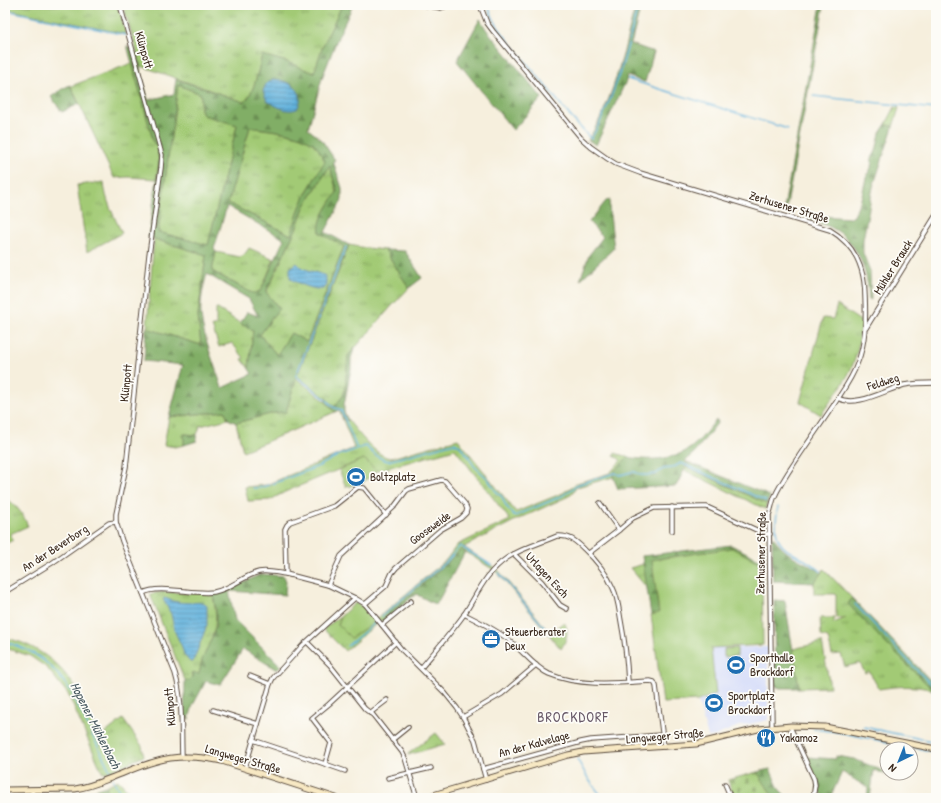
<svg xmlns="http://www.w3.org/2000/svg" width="941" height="803" font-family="'Patrick Hand',sans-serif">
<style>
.built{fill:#d1d9f9}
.grass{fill:url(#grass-tufts);stroke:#6e7a4a}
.forest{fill:url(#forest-firs);stroke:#5e6c42;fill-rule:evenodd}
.cemetery{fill:url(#cemetery-stones);stroke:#6e7a4a}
.pitch{fill:#a2ca75;stroke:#6e7a4a}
.water{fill:url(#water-rules);stroke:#4e6d7c}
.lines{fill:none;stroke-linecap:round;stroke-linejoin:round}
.stream{stroke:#60b0db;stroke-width:1.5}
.street-casing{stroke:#57483b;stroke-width:5.5}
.secondary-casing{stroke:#57483b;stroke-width:7}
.street{stroke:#fff;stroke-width:3.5}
.secondary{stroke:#f7e8c3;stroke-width:5}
.labels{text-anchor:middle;stroke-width:3.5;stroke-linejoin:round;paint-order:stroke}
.street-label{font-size:12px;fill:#3b2a1e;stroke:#fdfcf7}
.poi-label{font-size:12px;fill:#3b2a1e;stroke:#fdfcf7;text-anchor:start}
.water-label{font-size:13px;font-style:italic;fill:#485960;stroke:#fdfcf7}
.quarter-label{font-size:14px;letter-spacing:1px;fill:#685968;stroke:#fdfcf7}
</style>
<defs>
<pattern id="grass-tufts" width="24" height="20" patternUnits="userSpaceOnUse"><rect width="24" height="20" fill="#a2ca75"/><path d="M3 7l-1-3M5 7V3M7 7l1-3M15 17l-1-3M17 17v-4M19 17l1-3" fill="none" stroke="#85a45f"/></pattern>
<pattern id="forest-firs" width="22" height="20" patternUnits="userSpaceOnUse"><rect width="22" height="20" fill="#81ae66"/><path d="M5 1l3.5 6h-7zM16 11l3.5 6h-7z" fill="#6b8e53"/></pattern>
<pattern id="cemetery-stones" width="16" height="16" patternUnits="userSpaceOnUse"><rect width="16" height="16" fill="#a2ca75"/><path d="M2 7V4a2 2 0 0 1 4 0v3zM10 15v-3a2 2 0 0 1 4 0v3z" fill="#85a45f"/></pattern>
<pattern id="water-rules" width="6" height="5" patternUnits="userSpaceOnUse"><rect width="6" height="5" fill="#60b0db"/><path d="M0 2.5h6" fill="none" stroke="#508fb1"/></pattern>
</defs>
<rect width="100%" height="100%" fill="#fdfcf7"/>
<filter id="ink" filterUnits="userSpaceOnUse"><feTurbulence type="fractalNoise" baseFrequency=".025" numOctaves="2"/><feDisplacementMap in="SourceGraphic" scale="8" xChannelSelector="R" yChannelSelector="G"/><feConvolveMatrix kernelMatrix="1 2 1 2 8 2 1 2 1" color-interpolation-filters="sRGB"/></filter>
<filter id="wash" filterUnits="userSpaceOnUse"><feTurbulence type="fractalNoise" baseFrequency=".012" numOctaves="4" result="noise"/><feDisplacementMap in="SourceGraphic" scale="16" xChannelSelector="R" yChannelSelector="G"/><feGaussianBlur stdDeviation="0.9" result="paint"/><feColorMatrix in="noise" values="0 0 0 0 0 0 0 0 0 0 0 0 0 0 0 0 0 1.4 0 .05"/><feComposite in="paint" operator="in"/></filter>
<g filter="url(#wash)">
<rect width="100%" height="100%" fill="#f6efdd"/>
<polygon class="built" points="768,647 768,720 739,726 715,736 708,737 698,701 716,694 710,648"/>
<g class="grass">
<polygon points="5,5 118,5 126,34 5,9"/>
<path d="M123,5h219l-20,43 -8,26 -27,-12 -25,-7c-3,12 -8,40 -18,47l-103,-36z"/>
<polygon points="132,63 154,144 157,147 159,162 156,179 128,177 114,178 71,86"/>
<polygon points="178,85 201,94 201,110 203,115 237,125 208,245 158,232"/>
<polygon points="895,107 899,108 893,127 886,124"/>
<path d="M250,127c20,4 48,4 65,18 4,4 7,11 10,16l-16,27 -9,19 -9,28 -63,-32z"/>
<path d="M330,166l7,26c-7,12 -20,27 -17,41l24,13 -37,96 -16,-9 -14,22 -17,-20 19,-27 -13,-15 30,-64 8,-22z"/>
<path d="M104,182c1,18 10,34 18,51l-35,19 -10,-67z"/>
<polygon points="154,239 206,255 198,316 201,345 147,328"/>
<polygon points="349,245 366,248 385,250 409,288 390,308 348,356 345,390 342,397 334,408 327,399 297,376"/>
<polygon points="249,248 274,259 261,290 254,294 212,271 216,252 240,257 244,255"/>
<path d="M837,305l25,17c-2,12 -3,25 -7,37 -7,21 -22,38 -34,56l-21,-13 23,-84 10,1z"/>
<polygon points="216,308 253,331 249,369 242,359 244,358 232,343 219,347 212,326 216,326"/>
<polygon points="296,378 325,401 335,412 266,442 243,451 236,423 274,413 286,412"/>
<polygon points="226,411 228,419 200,426 197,435 185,434 184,445 175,447 164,445 169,417"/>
<path d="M343,420h5c9,11 28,37 43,38l67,-19 58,73 47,-19 14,-10 33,-10 11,-13 -7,-4 1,-3 13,4 -13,13 -2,7 -36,10 -8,9 -57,26 -48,25 34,23 52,63 14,-11c6,9 2,19 -3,27l-64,-77 -36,-23 -13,13 -103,89 -22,-22 18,-13 -3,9 13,13 28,-21 67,-57 11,-15 53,-25 -55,-71 -78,22 -13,-12 -79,33 -15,8 -22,1 -3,-14 21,-2 88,-37z"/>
<polygon points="686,466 767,504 765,509 684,470"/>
<path d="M5,498c11,6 18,16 23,28l-18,8 3,6 -8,4z"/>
<polygon points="644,564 647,588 630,568"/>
<path d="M824,569l28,29 -4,6 85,86c-18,-5 -36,-4 -54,-1l-10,-18 -4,2 -5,-10 -15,4 -4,-13 -9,1 -4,-17 -7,-2 -1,-18h15l-2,5 13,-5h-10v-24h-22v-11z"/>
<path d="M162,592l51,2c1,11 4,21 2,32 -3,17 -12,32 -16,49l-6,-3 -2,8 -2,1 -4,-1 -2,-4 -33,-82z"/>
<path d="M5,638c32,6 56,26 73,54 8,14 14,30 22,45l23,-18 19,27 2,10 -36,16h-6l-34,-78 -21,-26 -17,-12 -25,-8z"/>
<polygon points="822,642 830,687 799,688 793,649"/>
<polygon points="436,733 445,744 408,755 408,754"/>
<polygon points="118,780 127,789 132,798 37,798 38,796 86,797 108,789 106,786"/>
</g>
<g class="forest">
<path d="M342,5h11l-15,32 -16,41 -14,51 13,10 14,21 -2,1 9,27v12l-17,32 24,13 -53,133 -10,34 -12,1 -38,10 -8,-4 -3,-8 -56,6 14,-52 -39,-4 2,-33 55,17 -3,-29 8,-61 -58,-18 10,-64 1,-11 -2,-15 -3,-3 -27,-99 11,10 3,11 -1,1 8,33 26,-6 2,-15 68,23c10,-7 15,-35 18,-47l25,7 27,11 8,-25zM178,85l23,9v16l2,5 34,10 -29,120 -50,-13zM250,127c19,3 50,5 65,18 4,4 7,11 10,16l-16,27 -9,19 -9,28 -63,-32zM330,166l7,26c-7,12 -20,27 -17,41l24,13 -37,96 -16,-9 -14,22 -17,-20 19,-27 -13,-16 30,-63 8,-22zM227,206l57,33 -23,51c-4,3 -7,4 -11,2l-38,-21 4,-19 -2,-3zM207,274l42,25 9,17 -11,-4 -7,11 13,8 -4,38 3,5 -30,14c-7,-23 -18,-47 -21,-72 -1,-14 2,-29 6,-42z"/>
<path d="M636,5h5l-10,39 23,8 -9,30 -18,-6 -1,5 -30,64 -8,-5c14,-22 24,-47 31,-72 7,-20 10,-42 17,-63z"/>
<polygon points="821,5 824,5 786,210 784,208"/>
<polygon points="480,19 486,29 542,98 513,130 457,61"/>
<polygon points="70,85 79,104 62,112 51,97 62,89"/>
<path d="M886,124l7,3 -20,60 -10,53v13l7,18 1,29 -2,-1c-1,-28 -12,-60 -39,-72 -7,-3 -14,-5 -21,-8v-4l41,3 4,-2 7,-17 5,-21 5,-10 1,-10 4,-7 4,-18z"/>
<polygon points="610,199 609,207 614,248 580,280 589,255 603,237 589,222 606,201"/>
<polygon points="385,250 405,251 422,278 409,288"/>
<polygon points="355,347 351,358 351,369 344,405 344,412 348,420 343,420 339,410 335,412 325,401 327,399 334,407 342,397 345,390 348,356"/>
<path d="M717,420l1,2 -23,30 -10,9 85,35 -3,8 -81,-37 -10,19 -58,3 -5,-12 2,-7 13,-13c19,4 44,3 61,-8 10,-7 18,-18 26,-28z"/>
<polygon points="184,434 197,435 196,438 197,441 184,445"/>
<path d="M772,537l3,2c8,15 28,22 43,31l3,3 -7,10 -41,-2z"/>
<polygon points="731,545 763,561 762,564 732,548 652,560 659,614 651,615 642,556"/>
<polygon points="461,549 465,552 436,605 416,594 383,622 381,620 448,562"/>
<polygon points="261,574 284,576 286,581 285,595 229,591 235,620 281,666 277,670 243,649 220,685 206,681 193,705 189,719 184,718 185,680 189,681 192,676 191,673 193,672 199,674 202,660 213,635 216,625 216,611 213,594 233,588"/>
<polygon points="852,598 929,679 936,682 936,690 933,690 889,647 848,604"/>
<polygon points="774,600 785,601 799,688 780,688 775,686"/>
<polygon points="836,756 854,759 886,772 890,776 874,770 870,798 867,798 868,788 842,772 830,798 825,798 817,789 818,782 806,757 836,759"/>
<polygon points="770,769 779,789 788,798 774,798 757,772"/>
<path d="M106,786l2,3c-25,11 -39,7 -65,7 9,-5 24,-2 35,-3 10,0 19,-4 28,-7z"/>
</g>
<polygon class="cemetery" points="757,772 774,798 734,798 728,780"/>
<g class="pitch">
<polygon points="364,459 377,471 362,483 356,482 350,487 348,485 346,487 339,470"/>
<polygon points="732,548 762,564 763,645 711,648 716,694 698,701 663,703 651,615 659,613 652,560"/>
<polygon points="355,603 362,606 375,621 351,638 338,625 341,616"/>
<polygon points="737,648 737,656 724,657 724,649"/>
</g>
<g class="water">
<path d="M273,79c16,1 35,12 24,30 -12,4 -20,-3 -30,-8l-4,-10 3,-7z"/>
<path d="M297,263l5,5 22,7 2,3v7l-3,4c-7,2 -27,-6 -33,-11v-10z"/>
<path d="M165,598c13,6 24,5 38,4l4,4v19l-14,37h-3l-6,-7 -2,-8 -7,-15 -4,-18 -7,-13 -1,-2z"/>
</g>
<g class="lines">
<g class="stream">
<path d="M488,5c3,11 9,21 16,30l66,81 21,23c24,-42 36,-87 47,-134"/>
<polyline points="5,10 126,35"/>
<polyline points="628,79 788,129"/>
<polyline points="813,96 936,109"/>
<polyline points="346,247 296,376 328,401 333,407 341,410 357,449"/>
<path d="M253,488h6l13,-4 47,-18 20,-11 27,-9c6,7 13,13 22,15l66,-18 6,3 9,11 5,9 14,13 7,11 7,7 4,9 9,10 47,-20 17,-12 36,-11 5,2 11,-3h4l6,3h7l8,-1 7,-5 9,-1 9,-5 85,38"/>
<path d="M778,507c-9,49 13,39 43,64"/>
<polyline points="499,573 548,632"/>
<polyline points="855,604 914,667 929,682 936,687"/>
<polyline points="382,616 448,560 460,546 491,565"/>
<path d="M5,642c33,9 48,23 67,51l40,82"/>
<polyline points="347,646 375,623"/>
<polyline points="864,727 936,742"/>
<polyline points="796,729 802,729"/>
<polyline points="814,729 838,732 936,752"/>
<polyline points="577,759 589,780 603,798"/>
<polyline points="113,779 123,798"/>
</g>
</g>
</g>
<g filter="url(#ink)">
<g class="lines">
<g class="street-casing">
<g id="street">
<path d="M120,5l42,150 -1,13 -12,87 -23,212 -10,47v8l6,19 53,132c8,27 6,55 7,83"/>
<polyline points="424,5 441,8 450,5"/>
<path d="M480,5l7,18 6,8 88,107 10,9 17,12 8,5 24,9 190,57c24,14 35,38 35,66 1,23 1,47 -8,68 -5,15 -16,29 -24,42 -12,18 -24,35 -36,53 -8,12 -17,25 -23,39 -2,6 -3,12 -5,17l3,212"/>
<polyline points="866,328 936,215"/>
<path d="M838,398c18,10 47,-8 66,-13 11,-2 21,-2 32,-2"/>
<polyline points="672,507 672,531"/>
<polyline points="619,530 633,518 654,508 702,507 707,507 765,534 770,534"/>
<polyline points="589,553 619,530 600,503"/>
<polyline points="514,554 542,582 560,605 567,609"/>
<polyline points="328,585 341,556 394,507 406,491 409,489 441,480 445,481 465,504 467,509 466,513 461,518 440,530 396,568 392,573 386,586 365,604"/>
<polyline points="5,592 52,563 109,523 116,522"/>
<path d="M143,593c16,-9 51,2 71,-1 17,-3 29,-16 45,-20 8,-2 19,1 27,2"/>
<polyline points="355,598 328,585 286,574 285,529 287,525 290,522 334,506 358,487 364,488 386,515"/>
<path d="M464,614c16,8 31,15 45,26 14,11 25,27 40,34 31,13 69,9 101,7l4,1 2,4 8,61"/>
<polyline points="382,625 411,601"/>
<polyline points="307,642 330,665 365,709 373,715 402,752 405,758 417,798"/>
<path d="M421,668c14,-17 29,-34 42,-52 14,-21 22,-43 44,-58 15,-10 34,-15 50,-22 12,-1 19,5 27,13 12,11 23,25 29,39 5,10 6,22 8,33 4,21 6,40 7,61"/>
<polyline points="250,676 270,684"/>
<polyline points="213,710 258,724"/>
<polyline points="370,713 387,700"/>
<polyline points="463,717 502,694 536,665"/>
<polyline points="791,726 791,729 814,779 815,785 813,798"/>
<polyline points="253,740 325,764 331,743 312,718 329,704 396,642"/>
<polyline points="392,740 408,727"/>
<polyline points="325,764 345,771"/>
<polyline points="245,768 270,684 273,678 303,645 355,598 365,604 402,650 445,693 457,708 463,717 475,740 486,780"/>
<polyline points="483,769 581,742 591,740 662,735"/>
<polyline points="388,778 431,768"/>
<polyline points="725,784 731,798"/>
<polyline points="32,790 33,798"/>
</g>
</g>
<g class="secondary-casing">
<g id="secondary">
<path d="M5,790l70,-1c16,-2 30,-9 46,-15 38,-16 60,-22 101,-13l114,37"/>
<polyline points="423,798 568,755 583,752 696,744 758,729 791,726 825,727 936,749"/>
</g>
</g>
<use href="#street" class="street"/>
<use href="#secondary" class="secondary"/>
</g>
</g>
<defs>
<g id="stadium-disc" transform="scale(1)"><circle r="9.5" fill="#1f6fb2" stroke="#fdfcf7"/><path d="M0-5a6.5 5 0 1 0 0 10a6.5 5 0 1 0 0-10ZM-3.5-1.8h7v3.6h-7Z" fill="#fff"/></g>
<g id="office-disc" transform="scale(1)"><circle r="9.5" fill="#1f6fb2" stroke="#fdfcf7"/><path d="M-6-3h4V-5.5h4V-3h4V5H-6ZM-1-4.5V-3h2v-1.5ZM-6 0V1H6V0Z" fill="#fff"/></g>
<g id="restaurant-disc" transform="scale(1)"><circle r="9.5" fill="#1f6fb2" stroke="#fdfcf7"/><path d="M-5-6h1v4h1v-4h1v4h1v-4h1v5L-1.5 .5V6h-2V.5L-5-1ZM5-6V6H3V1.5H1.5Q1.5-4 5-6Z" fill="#fff"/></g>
</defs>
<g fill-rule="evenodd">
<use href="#stadium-disc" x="356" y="477"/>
<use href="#office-disc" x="491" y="639"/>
<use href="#stadium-disc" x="736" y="665"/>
<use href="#stadium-disc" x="714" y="703"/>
<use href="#restaurant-disc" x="766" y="738"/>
</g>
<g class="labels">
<g class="street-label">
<text transform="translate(144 50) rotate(74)" y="4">Klünpott</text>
<text transform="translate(789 207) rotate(17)" y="4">Zerhusener Straße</text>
<text transform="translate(893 267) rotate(-58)" y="4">Mühler Brauck</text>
<text transform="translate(883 382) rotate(-18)" y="4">Feldweg</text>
<text transform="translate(126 383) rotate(-84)" y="4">Klünpott</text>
<text transform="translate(430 528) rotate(-36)" y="4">Gooseweide</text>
<text transform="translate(55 548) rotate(-33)" y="4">An der Beverborg</text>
<text transform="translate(761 553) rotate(-89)" y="4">Zerhusener Straße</text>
<text transform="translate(547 575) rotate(47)" y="4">Urlagen Esch</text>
<text transform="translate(170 707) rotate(-95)" y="4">Klünpott</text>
<text transform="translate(665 736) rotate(-5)" y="4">Langweger Straße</text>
<text transform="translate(534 744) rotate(-15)" y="4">An der Kalvelage</text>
<text transform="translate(243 759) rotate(16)" y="4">Langweger Straße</text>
</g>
<g class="poi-label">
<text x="370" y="481">Boltzplatz</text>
<text x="505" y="636">Steuerberater<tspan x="505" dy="14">Deux</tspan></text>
<text x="750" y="662">Sporthalle<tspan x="750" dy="14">Brockdorf</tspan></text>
<text x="728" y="700">Sportplatz<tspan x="728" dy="14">Brockdorf</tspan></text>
<text x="780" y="742">Yakamoz</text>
</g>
<g class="water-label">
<text transform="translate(96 725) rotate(63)" y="5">Hopener Mühlenbach</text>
</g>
<g class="quarter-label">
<text x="573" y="722">BROCKDORF</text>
</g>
</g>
<rect width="941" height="803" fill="none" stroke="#fdfcf7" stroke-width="20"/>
<g transform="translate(899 761) rotate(223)"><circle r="19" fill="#fdfcf7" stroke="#afa8a0"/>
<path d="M0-3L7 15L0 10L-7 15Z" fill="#1f6fb2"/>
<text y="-6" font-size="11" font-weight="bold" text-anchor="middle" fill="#3b2a1e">N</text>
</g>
</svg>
